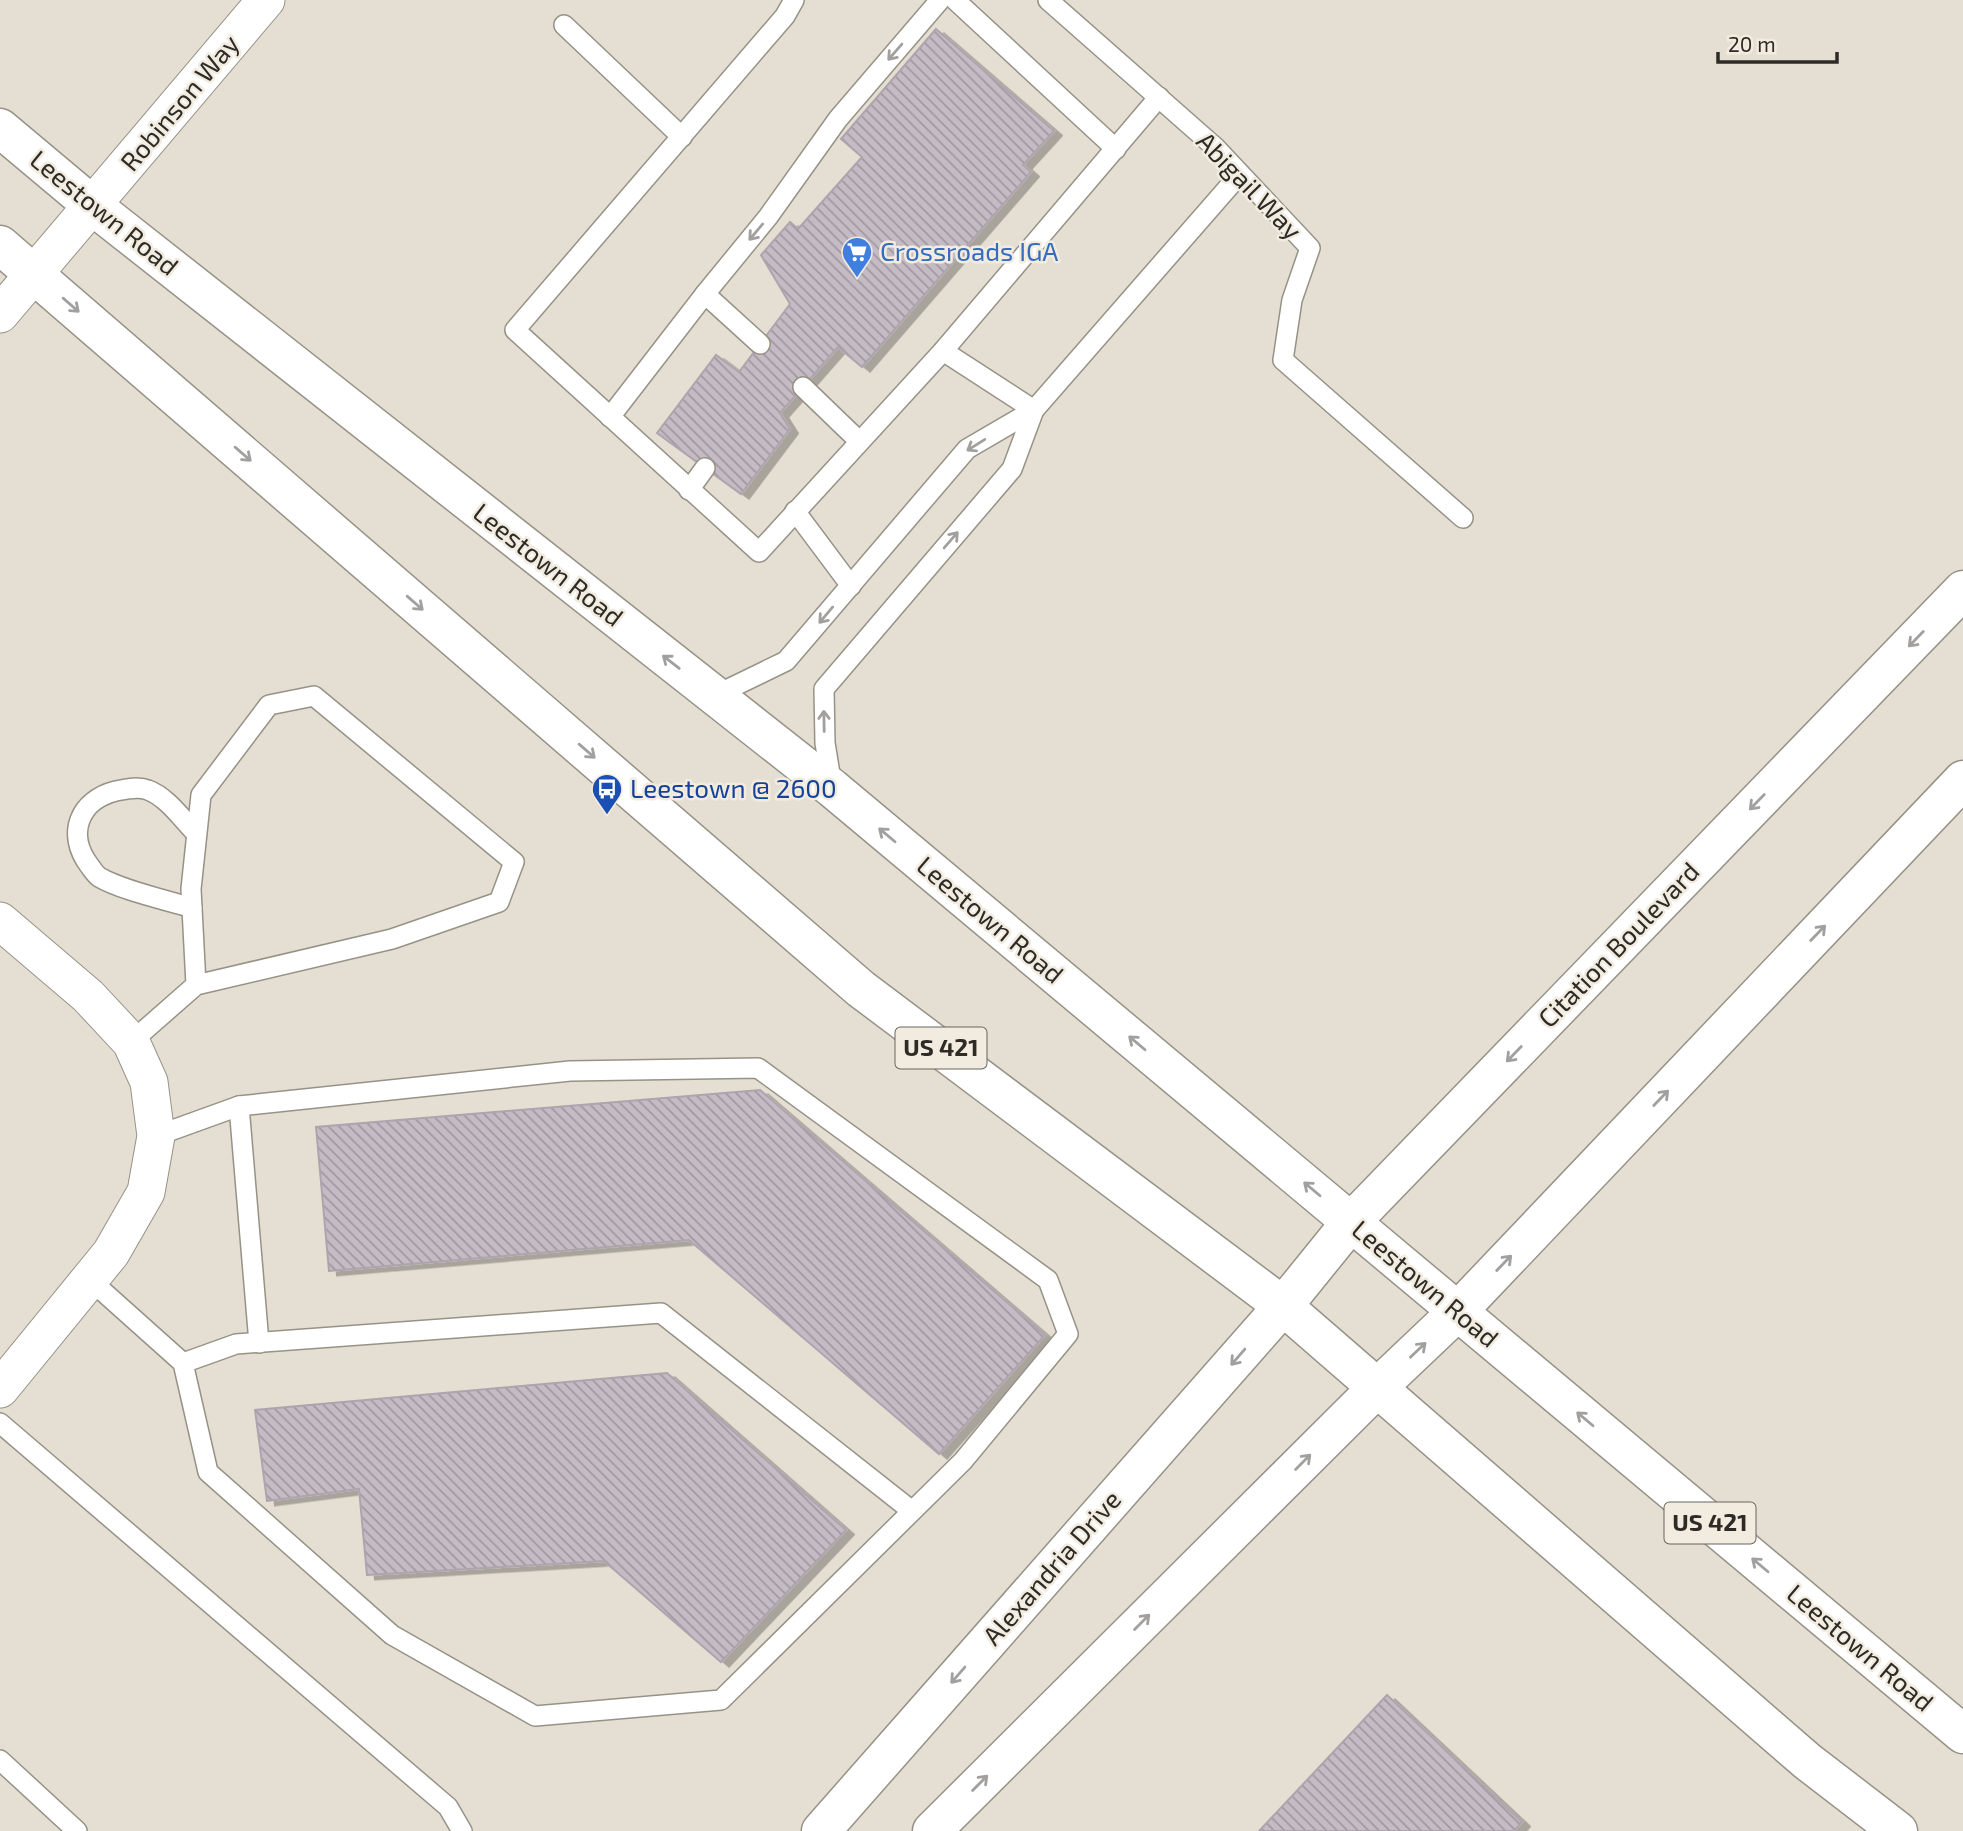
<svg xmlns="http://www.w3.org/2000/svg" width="1963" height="1831" font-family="'Exo 2',sans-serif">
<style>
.building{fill:url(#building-back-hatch);stroke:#aea4ae;stroke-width:2;filter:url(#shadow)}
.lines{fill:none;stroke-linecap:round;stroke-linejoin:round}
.lane-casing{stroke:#979286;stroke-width:22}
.street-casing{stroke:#979286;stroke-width:39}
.secondary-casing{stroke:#979286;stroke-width:41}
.primary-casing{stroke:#979286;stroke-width:41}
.lane{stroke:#fff;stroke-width:19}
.street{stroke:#fff;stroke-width:37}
.secondary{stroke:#fff;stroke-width:38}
.primary{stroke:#fff;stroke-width:38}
.oneway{stroke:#a1a09e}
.labels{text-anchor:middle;stroke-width:5;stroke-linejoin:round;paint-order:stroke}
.shield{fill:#f2ece0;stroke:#69655e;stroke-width:2}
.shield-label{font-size:24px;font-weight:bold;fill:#2e2b27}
.street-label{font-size:26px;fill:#2e2b27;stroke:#f2ece0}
.shop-label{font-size:26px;fill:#366cbe;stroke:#f2ece0;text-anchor:start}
.transit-label{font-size:26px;fill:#164399;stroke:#f2ece0;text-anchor:start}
</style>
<defs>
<pattern id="building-back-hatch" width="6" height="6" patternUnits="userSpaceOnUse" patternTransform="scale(1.75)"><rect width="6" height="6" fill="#c5bbc5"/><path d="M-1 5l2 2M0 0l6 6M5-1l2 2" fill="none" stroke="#a098a0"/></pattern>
<filter id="shadow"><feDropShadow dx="8" dy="4.5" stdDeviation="0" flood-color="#0004"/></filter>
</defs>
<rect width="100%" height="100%" fill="#e5dfd3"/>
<g class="building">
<polygon points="936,29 1054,131 1023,165 1031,172 862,367 838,347 803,387 780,413 790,429 741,494 657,433 716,355 739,372 790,304 761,255 790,222 798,229 862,157 841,139"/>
<polygon points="760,1090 1045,1335 939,1454 689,1240 329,1271 316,1127"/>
<polygon points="667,1373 846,1530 721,1662 604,1561 367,1575 359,1489 267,1501 255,1410"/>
<polygon points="1387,1695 1522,1822 1514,1831 1259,1831"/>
</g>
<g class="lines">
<g class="lane-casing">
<g id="lane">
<polyline points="794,0 785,16 515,330 759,552 943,351 1159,97"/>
<polyline points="955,0 1116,149"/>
<polyline points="1048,0 1216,148 1310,248 1292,300 1283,360 1463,518"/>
<polyline points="564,25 682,137"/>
<polyline points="705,294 760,344"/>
<polyline points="943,351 1034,410"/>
<polyline points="803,387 859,441"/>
<polyline points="610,417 705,294 768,217 838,119 940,0"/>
<polyline points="689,490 705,468"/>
<polyline points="795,511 851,586"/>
<polyline points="714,696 786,661 967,449 1034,410 1240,174"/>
<polyline points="832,786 825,743 824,689 1012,469 1034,410"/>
<path d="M192,908c-26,-8 -71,-18 -93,-31 -4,-3 -7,-8 -10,-12 -23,-31 -10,-65 27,-74 10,-2 22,-5 32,-1 19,7 34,29 48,43"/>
<polyline points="131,1042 196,985 191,889 201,795 269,705 314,696 514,862 499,902 392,939 196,985"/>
<polyline points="239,1106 259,1343"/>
<polyline points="89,1279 183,1363 208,1472 392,1635 535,1716 721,1700 963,1461 1068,1334 1048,1280 758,1068 570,1071 239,1106 156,1136"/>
<polyline points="183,1363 236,1344 661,1313 912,1511"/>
<polyline points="0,1423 448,1807 462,1831"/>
<polyline points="0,1760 77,1831"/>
</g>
</g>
<g class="street-casing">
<g id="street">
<polyline points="0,314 266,0"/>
<polyline points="0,921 88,996 131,1042 149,1082 156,1136 146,1192 111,1253 0,1389"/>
</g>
</g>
<g class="secondary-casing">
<g id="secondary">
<polyline points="821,1831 1283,1306 1351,1222 1963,590"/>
<polyline points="932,1831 1378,1387 1457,1312 1963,780"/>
</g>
</g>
<g class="primary-casing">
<g id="primary">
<polyline points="0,128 93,206 832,788 1963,1734"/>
<polyline points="0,245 861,989 1283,1306 1807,1761 1898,1831"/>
</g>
</g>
<use href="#lane" class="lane"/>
<use href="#street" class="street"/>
<use href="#secondary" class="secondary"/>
<use href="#primary" class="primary"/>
</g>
<defs><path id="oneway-shaft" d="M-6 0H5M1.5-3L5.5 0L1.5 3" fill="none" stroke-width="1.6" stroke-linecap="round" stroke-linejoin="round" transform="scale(1.75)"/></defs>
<g class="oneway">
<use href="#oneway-shaft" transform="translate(895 52) rotate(131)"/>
<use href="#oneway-shaft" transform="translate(756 232) rotate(130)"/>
<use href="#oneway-shaft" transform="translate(71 305) rotate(41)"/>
<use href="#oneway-shaft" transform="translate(976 445) rotate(148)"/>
<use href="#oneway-shaft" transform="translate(243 454) rotate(41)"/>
<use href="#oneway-shaft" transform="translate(951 540) rotate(-49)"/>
<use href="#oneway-shaft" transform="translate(415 603) rotate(41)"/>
<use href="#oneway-shaft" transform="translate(826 615) rotate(130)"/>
<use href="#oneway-shaft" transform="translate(1916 639) rotate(134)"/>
<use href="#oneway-shaft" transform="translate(671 662) rotate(-142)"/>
<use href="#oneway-shaft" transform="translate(824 721) rotate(-91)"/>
<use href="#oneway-shaft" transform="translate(587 751) rotate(41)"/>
<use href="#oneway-shaft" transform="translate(1757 802) rotate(134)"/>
<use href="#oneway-shaft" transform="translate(887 835) rotate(-140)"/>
<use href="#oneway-shaft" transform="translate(1818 933) rotate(-46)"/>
<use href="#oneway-shaft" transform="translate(1137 1043) rotate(-140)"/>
<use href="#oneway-shaft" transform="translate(1514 1054) rotate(134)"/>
<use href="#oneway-shaft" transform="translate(1661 1098) rotate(-46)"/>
<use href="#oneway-shaft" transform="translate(1312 1189) rotate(-140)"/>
<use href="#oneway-shaft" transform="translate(1504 1263) rotate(-46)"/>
<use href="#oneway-shaft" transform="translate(1418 1350) rotate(-43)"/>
<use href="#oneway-shaft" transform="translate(1238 1357) rotate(131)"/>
<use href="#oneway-shaft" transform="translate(1585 1419) rotate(-140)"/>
<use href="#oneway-shaft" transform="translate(1303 1462) rotate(-45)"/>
<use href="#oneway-shaft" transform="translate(1760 1565) rotate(-140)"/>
<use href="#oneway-shaft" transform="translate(1142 1622) rotate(-45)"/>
<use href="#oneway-shaft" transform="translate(958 1675) rotate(131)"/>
<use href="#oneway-shaft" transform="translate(980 1783) rotate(-45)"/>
</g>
<defs>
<g id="supermarket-pin" transform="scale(1.575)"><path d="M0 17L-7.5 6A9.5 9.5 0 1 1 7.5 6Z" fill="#3f7fe0" stroke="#f2ece0"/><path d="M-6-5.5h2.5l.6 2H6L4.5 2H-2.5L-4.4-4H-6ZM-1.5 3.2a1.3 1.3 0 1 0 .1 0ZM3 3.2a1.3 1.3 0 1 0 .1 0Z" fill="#fff"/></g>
<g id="bus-pin" transform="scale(1.575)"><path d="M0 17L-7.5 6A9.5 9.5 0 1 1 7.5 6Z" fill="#1a4fb4" stroke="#f2ece0"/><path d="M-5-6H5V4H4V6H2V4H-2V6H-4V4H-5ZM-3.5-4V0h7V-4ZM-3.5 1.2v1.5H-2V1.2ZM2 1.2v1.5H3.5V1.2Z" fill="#fff"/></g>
</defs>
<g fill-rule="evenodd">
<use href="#supermarket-pin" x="857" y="252"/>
<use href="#bus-pin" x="607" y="789"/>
</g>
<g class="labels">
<g class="shield">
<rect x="895.5" y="1027.5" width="91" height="41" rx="5"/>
<rect x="1664.5" y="1502.5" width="91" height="41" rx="5"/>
</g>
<g class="shield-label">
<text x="941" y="1056">US 421</text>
<text x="1710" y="1531">US 421</text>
</g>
<g class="street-label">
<text transform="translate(180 103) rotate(-50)" y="9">Robinson Way</text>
<text transform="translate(1249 186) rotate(46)" y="9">Abigail Way</text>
<text transform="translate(104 213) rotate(39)" y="9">Leestown Road</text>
<text transform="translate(548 565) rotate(38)" y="9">Leestown Road</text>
<text transform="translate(990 920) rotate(40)" y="9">Leestown Road</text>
<text transform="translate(1619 945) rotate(-46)" y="9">Citation Boulevard</text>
<text transform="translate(1425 1284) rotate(40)" y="9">Leestown Road</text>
<text transform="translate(1052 1568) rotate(-49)" y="9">Alexandria Drive</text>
<text transform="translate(1860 1648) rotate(40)" y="9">Leestown Road</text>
</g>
<g class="shop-label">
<text x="880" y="261">Crossroads IGA</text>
</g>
<g class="transit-label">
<text x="630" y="798">Leestown @ 2600</text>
</g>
</g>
<path d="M1718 52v10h119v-10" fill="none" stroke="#2e2b27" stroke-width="3.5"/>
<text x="1728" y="52" font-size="21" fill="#2e2b27" stroke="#f2ece0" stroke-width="5" paint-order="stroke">20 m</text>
</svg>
